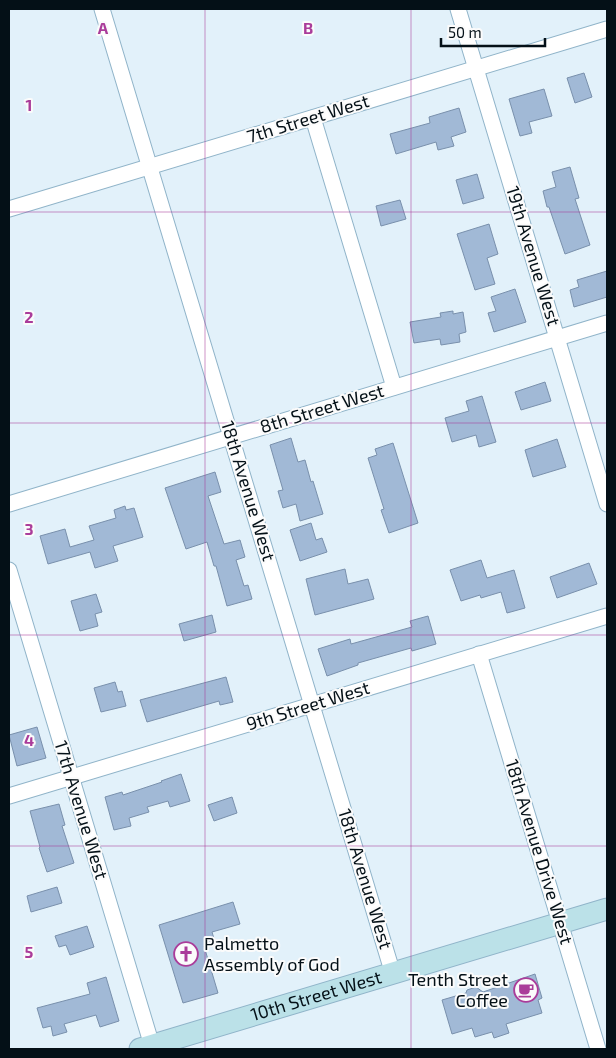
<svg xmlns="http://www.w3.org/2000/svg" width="616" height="1058" font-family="'Exo 2',sans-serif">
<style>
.building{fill:#a1b9d6;stroke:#7990ac}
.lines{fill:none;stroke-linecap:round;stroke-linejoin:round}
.street-casing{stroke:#90b4c9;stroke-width:17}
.secondary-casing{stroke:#90b4c9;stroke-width:23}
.street{stroke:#fff;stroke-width:15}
.secondary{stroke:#bbe1e8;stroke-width:21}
.grid{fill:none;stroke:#aa3c9a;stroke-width:1;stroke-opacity:0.55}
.labels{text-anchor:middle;stroke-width:4;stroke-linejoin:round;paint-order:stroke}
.street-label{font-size:18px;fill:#041017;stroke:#fbfbfb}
.poi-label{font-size:18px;fill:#041017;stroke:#fbfbfb;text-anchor:start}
.grid-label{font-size:16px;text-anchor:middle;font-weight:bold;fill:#aa3c9a;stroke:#fbfbfb;stroke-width:4;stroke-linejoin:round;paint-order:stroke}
</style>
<rect width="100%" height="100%" fill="#e2f1fa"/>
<g class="building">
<polygon points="584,73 592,97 575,103 567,78"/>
<polygon points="544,89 552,116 529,122 532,133 520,136 509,99"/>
<polygon points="459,108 466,132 451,137 454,146 438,150 436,142 396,154 390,134 430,123 429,117"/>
<polygon points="570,167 579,198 575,199 590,245 565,254 549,207 547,207 543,191 556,187 552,172"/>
<polygon points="477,174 484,198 463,204 456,180"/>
<polygon points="400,200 406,219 381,226 376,206"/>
<polygon points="489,224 498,254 487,258 495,284 475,290 457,234"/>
<polygon points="607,271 607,297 574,307 570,290 579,287 577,280"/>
<polygon points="515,289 526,322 494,332 488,313 496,311 491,297"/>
<polygon points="453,311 453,314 463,312 466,332 459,334 460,342 441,345 440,339 414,343 410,322 441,317 440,313"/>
<polygon points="545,382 551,401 521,410 515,392"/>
<polygon points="482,396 496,442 479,447 476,435 452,442 445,418 469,411 466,401"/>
<polygon points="291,438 298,462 305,460 311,482 313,481 323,514 300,521 296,504 283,508 278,491 283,490 270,445"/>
<polygon points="557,439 566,467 533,477 525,450"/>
<polygon points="393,443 418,523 389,533 381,510 384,509 368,458 377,455 375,449"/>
<polygon points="215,472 221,492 208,496 224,544 240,540 245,557 236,560 244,586 248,585 252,599 227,606 216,566 214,566 207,542 186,549 165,488"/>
<polygon points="125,506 126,510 134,508 143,537 113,546 118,561 95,568 90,552 48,564 40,536 65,529 70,547 94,540 89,526 116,518 114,510"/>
<polygon points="311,523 316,540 322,538 327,552 300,561 290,530"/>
<polygon points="481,560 487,578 514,570 525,608 507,613 501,592 481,598 480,595 461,601 450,570"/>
<polygon points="589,563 597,584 557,598 550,577"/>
<polygon points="345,569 348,584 368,579 374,599 315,615 306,579"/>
<polygon points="96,594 102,612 95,614 98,626 80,631 71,601"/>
<polygon points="212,615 216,632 184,641 179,624"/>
<polygon points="428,616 436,644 412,651 411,648 358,663 358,665 327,676 318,649 350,639 351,644 412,627 410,621"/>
<polygon points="226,677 233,702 220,705 219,701 147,722 140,700"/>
<polygon points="115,682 118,692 122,691 126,706 101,712 94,688"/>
<polygon points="37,727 46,758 17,766 9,735"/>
<polygon points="181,774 190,801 170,807 168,801 147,807 149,812 129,818 131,826 114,830 105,797 122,792 123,795 162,782 161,781"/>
<polygon points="232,797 237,813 214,821 208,805"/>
<polygon points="59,804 65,825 62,826 74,863 47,872 39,848 40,847 30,811"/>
<polygon points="57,887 62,903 31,912 27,896"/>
<polygon points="233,902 240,924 212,932 215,942 204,946 218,993 183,1003 159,925"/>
<polygon points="87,926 94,947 70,955 66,945 59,947 55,936"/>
<polygon points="535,974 542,998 538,1000 542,1013 506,1024 509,1033 494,1038 492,1032 475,1037 472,1028 452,1034 442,1000 466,993 467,990 476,987 483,992"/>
<polygon points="106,977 119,1021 100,1027 96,1015 64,1024 67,1032 53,1036 51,1026 43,1028 37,1008 90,994 87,983"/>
</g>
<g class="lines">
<g class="street-casing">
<g id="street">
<polyline points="102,9 393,974"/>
<polyline points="458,9 607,504"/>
<polyline points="313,118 394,387"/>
<polyline points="9,209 607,29"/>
<polyline points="9,504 607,323"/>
<polyline points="9,570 153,1049"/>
<polyline points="479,654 598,1049"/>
<polyline points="9,796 607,616"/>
</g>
</g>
<g class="secondary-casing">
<g id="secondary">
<path id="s1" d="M140,1049l467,-140"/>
</g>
</g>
<use href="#street" class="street"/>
<use href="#secondary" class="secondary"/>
</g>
<path class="grid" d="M205,9v1040M411,9v1040M9,212h598M9,423h598M9,635h598M9,846h598"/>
<defs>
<g id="church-ring" transform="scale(1.25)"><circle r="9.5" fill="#fbfbfb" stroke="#aa3c9a" stroke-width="1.5"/><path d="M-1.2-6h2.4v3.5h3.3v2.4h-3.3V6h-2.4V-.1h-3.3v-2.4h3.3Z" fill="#aa3c9a"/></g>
<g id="cafe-ring" transform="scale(1.25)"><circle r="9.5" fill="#fbfbfb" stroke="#aa3c9a" stroke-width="1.5"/><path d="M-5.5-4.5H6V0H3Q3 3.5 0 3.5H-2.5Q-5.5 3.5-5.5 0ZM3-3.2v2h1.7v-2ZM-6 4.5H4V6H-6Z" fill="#aa3c9a"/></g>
</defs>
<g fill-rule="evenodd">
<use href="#church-ring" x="186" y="954"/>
<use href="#cafe-ring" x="526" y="990"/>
</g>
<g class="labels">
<g class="street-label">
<text transform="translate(308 119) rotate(-17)" y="6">7th Street West</text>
<text transform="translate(533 256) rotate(73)" y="6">19th Avenue West</text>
<text transform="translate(322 409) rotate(-17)" y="6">8th Street West</text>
<text transform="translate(248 491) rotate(73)" y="6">18th Avenue West</text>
<text transform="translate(308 706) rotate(-17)" y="6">9th Street West</text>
<text transform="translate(81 810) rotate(73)" y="6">17th Avenue West</text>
<text transform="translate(539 852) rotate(73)" y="6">18th Avenue Drive West</text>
<text transform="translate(365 879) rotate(73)" y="6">18th Avenue West</text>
<text dy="6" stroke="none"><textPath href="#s1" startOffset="184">10th Street West</textPath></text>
</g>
<g class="poi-label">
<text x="204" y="950">Palmetto<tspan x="204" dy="21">Assembly of God</tspan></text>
<text x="508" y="986" text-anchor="end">Tenth Street<tspan x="508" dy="21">Coffee</tspan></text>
</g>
</g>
<g class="grid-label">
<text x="103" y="34">A</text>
<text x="308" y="34">B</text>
<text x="29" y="111">1</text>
<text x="29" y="323">2</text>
<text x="29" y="535">3</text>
<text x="29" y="746">4</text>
<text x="29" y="958">5</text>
</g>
<rect width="616" height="1058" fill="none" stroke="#041017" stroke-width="20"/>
<path d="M441 38v8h104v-8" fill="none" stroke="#041017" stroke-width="2.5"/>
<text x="448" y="38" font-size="15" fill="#041017" stroke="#fbfbfb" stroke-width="4" paint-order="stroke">50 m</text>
</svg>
